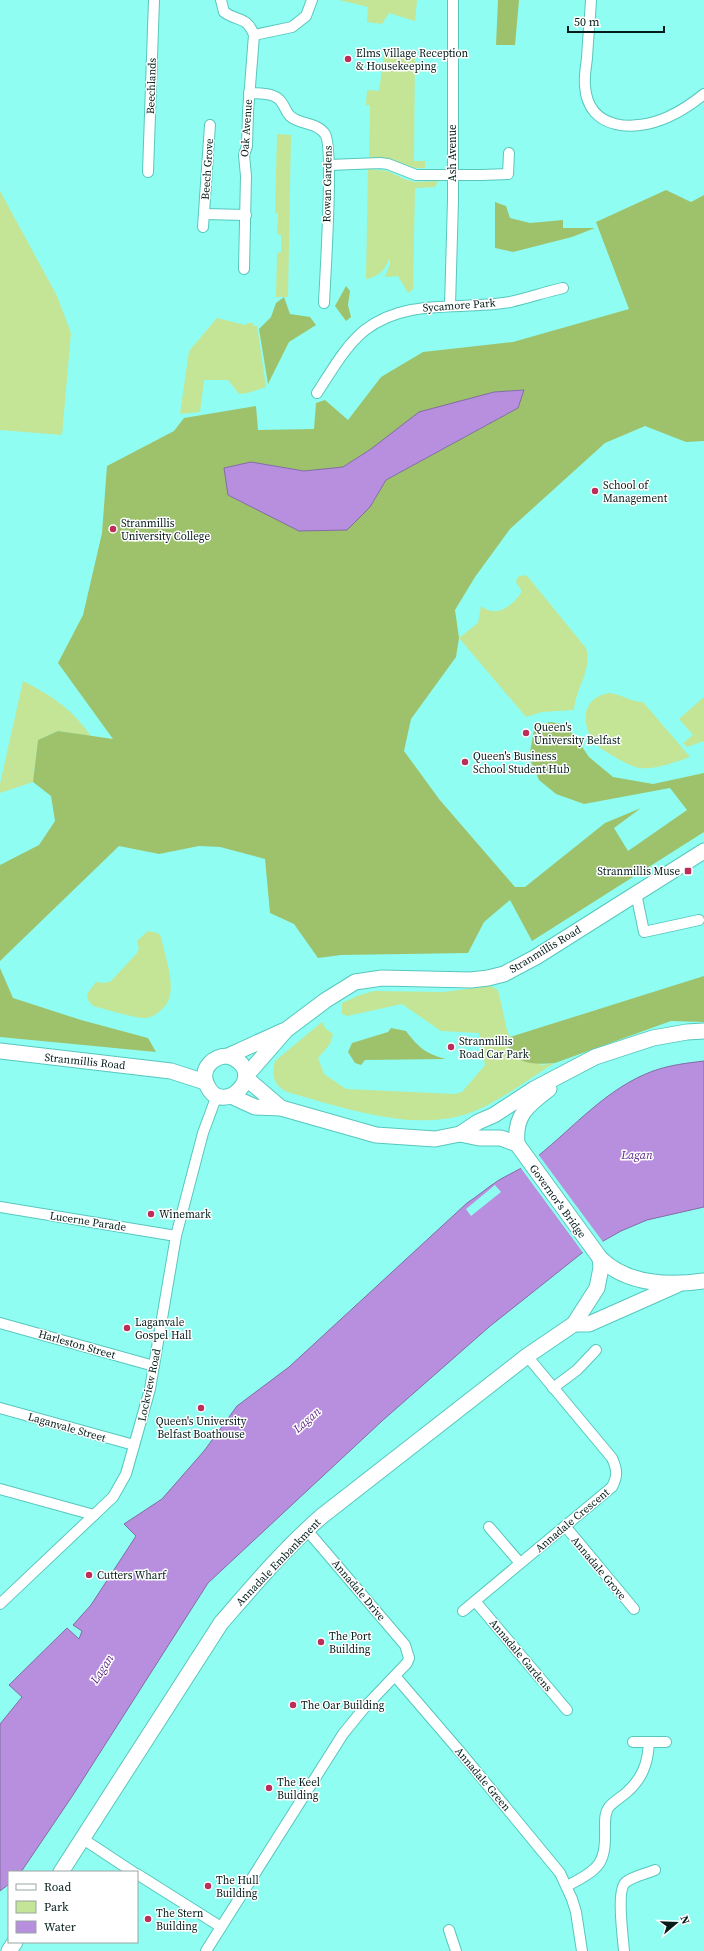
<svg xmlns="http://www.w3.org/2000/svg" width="704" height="1951" font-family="'Source Serif 4',serif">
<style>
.green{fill:#c3e595}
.forest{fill:#9ec26c;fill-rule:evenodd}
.water{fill:#b88fde;stroke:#826ca3}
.pier{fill:#90fdf2}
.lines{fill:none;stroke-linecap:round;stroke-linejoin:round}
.street-casing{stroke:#57c7bd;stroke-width:12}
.secondary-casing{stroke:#57c7bd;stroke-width:17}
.street{stroke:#fff;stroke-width:10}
.secondary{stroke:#fff;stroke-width:15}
.poi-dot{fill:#bc2d5a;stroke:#fff;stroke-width:1.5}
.labels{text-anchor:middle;stroke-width:3;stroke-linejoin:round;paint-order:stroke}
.poi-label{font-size:11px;fill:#031b19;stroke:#fff;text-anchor:start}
.street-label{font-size:11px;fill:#031b19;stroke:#fff}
.water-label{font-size:12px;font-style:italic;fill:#5e2986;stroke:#fff}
</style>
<rect width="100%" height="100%" fill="#90fdf2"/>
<g class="green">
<polygon points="339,0 417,0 415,21 389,13 382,24 367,22 368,7"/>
<polygon points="384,53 415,54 414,161 425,161 425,168 415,168 390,159 369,158 370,105 366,105 367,90 379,91"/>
<polygon points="277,134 291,135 288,297 276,297 277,253 281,252 281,235 277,234 278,213 275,213"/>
<path d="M368,169l20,2 16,8 11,3 22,-1 -1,6 -21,1 -2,101 -5,4 -10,-17 -13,1 5,-13v-7c-5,12 -9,19 -24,22z"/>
<polygon points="0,191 57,296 71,333 62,435 0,430"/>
<polygon points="217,318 245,325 248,323 253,323 253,326 257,326 266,387 248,393 239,394 228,380 204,380 200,412 180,414 189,351"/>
<path d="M524,575l4,2 58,71c7,21 -11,41 -12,62l-32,2 -16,5 -67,-79 19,-15 3,-17c3,2 7,5 12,5 10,2 24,-10 29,-20l-6,-9c1,-5 3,-6 8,-7z"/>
<path d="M23,681c29,15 48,27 68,55l-33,-5 -20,9 -5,42 -33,11v-9z"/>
<path d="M609,693c12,1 22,9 34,9l47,55c-15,5 -35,13 -51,11 -8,-1 -38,-18 -43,-24 -16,-20 -15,-46 13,-51z"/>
<polygon points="704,697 704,741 687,747 683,743 693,735 679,719"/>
<path d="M148,931l10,2 3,4c4,21 20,58 0,73 -5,4 -9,8 -16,8 -13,0 -39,-9 -52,-12l-5,-6 -1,-6 9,-12 10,1 5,-2 26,-28 2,-5 -2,-7z"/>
<path d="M491,986l7,4 9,40 3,7 -3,8 34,20 14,-2c-29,17 -63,45 -95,53 -54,14 -118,-9 -170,-23 -16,-6 -19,-16 -15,-32l47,-39 4,7 7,5 -3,10 -12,14 6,16 22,15 109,5 7,-2 23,-27 -6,-32 -38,-2 -39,-27 -55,12 -5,-2v-11l18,-8 14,-4 69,1z"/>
</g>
<g class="forest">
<polygon points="498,0 519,0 515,45 496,45"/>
<path d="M666,190l25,12 13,-7v246l-18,1 -41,-16 -40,17 -95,86 -35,48 -20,33 4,28 -3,19 -45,62 -7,32 35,48 76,88h10l80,-64 36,-15 -27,20 14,23 59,-41 -17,-22 -86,16 -28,-10 -17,-14 -10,-23 6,-32 16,-3 10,2 13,11 15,22 24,20 40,7 51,-11v59l-172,109 -22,-41 -26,22 -16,31 -127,2 -23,3 -24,-34 -24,-11 -5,-54 -45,-12 -21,-1 -40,8 -40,-8 -119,115v-96l39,-20 16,-24 -4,-25 -18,-14 5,-42 20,-9 55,8 -55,-76 25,-48 19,-82 5,-67 67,-35 10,-13 72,-12 2,24 56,-1 2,-26 9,-3 23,20 33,-43 42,-25 90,-10 116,-33 -33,-87zM523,390l-5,18 -132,72 -16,27 -71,24 -71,-36 -4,-27 27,-6 53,9 39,-4 28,-18 123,-57z"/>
<polygon points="495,202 506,206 510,218 530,223 563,220 563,228 595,228 572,237 513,252 495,248"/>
<polygon points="346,286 350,291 348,305 351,317 346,321 335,306"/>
<polygon points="284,297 290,314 310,317 316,325 289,342 268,384 259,329 271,317 276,303"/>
<polygon points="0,968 13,998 81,1020 148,1038 156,1052 0,1037"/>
<path d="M704,976v46l-33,-1 -116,42c-20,2 -39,2 -48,-18l3,-8z"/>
<path d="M391,1028l15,3c12,16 20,23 40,28l-81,1 -4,5 -6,-2 -7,-11 4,-9 36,-11z"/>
</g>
<g class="water">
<polygon points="524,390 518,408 386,480 370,507 347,530 299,531 228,495 224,468 251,462 304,471 343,467 371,449 419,412 494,392"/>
<path d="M704,1061v146l-57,13 -26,11 -39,22 -93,74 -107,94 -174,162 -135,212 -52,77h-12v12l-9,7v-167l22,-27 -13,-12 58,-57 12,11 3,-8 -9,-6 18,-20 45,-69 -12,-12 38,-25 42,-48 33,-45 52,-39 178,-164c11,-7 21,-16 32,-23 14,-8 27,-13 39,-24 37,-30 69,-68 115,-85 17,-6 34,-8 51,-10z"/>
</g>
<g class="pier">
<polygon points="538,1154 603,1242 584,1254 520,1167"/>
<polygon points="495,1185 501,1192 471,1216 466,1209"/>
</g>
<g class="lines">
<g class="street-casing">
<g id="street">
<path d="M221,0l3,12c14,10 23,4 30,23l-6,77 -1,34 -3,9 2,21 -2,93"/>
<path d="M591,0c-1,19 -3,39 -4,58 -1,9 -3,19 -2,28 3,45 50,46 83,31 13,-6 25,-14 36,-23"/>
<polyline points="254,35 292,27 306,16 312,0"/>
<path d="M249,93c11,1 27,-1 33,10 3,4 4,9 8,13 10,9 27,6 35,18 9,12 0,144 -1,169"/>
<polyline points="329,165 380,163 388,164 416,175 482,175 508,174 509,153"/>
<polyline points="148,172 154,0"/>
<polyline points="204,214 246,215"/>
<polyline points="203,227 210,125"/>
<polyline points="450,306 453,200 453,0"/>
<path d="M317,393c14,-21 28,-47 48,-63 43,-33 96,-19 145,-28 18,-4 35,-10 53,-14"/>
<polyline points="636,893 644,932 699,920"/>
<polyline points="0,1207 176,1236"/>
<polyline points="0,1323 154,1366"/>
<polyline points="553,1388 577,1370 596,1350"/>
<polyline points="0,1408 134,1445"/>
<polyline points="0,1489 94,1515"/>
<polyline points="565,1526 634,1609"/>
<polyline points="489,1527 520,1563"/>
<polyline points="475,1601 567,1710"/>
<polyline points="0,1604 113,1497 126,1474 150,1389 176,1236 203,1133 217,1095"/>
<path d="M463,1611l149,-124c6,-11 5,-18 0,-29l-85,-102"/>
<polyline points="395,1676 462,1754 560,1873 572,1899 576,1912 582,1951"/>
<polyline points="633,1742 666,1742"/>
<polyline points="83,1839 133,1872"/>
<polyline points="137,1874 221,1927"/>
<path d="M567,1886c34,-18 39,-22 38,-61 0,-6 0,-13 4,-18 4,-5 11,-9 17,-14 16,-14 22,-29 23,-51"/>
<polyline points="449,1930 456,1951"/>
<polyline points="206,1951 343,1734 365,1707 407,1663 409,1658 405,1645 306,1529"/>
<path d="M624,1951c-1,-14 -8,-62 2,-69 8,-6 20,-8 29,-12"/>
</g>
</g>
<g class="secondary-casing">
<g id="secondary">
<polyline points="0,1051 171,1071 205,1082"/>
<path d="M228,1056c44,15 -6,64 -21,29 -8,-16 6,-29 21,-29l55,-25"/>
<polyline points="246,1076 286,1030 326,1000 355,982 382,978 471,980 488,978 504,974 536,957 704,851"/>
<polyline points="246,1078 281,1108"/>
<polyline points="231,1096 255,1107 281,1108 376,1135 435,1139 460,1134 478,1122 494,1115 534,1089 595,1057 653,1038 687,1032 704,1031"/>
<path d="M460,1134l19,4h22l16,6 83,114c27,27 68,28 104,23"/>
<path d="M517,1144c-3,-29 11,-39 32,-55"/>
<polyline points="574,1324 589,1324 677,1285"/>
<path d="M61,1872l160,-249c32,-37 64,-75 101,-107l205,-160 47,-32 23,-36 4,-20 -1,-10"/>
<polyline points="9,1951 15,1942"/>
</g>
</g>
<use href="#street" class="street"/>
<use href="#secondary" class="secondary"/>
</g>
<g class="poi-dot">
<circle cx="348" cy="59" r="4"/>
<circle cx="595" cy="491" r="4"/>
<circle cx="113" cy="529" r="4"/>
<circle cx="526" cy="733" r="4"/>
<circle cx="465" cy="762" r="4"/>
<rect x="684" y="867" width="8" height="8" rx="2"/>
<circle cx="451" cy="1047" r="4"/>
<circle cx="151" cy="1214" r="4"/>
<circle cx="127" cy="1328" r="4"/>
<circle cx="201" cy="1408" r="4"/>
<circle cx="89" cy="1575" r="4"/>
<circle cx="321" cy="1642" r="4"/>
<circle cx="293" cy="1705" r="4"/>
<circle cx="269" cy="1788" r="4"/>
<circle cx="208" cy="1886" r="4"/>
<circle cx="148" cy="1919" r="4"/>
</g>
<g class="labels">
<g class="poi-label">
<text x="356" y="57">Elms Village Reception<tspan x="356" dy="13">&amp; Housekeeping</tspan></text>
<text x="603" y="489">School of<tspan x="603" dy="13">Management</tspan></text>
<text x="121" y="527">Stranmillis<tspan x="121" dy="13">University College</tspan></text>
<text x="534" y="731">Queen's<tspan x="534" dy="13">University Belfast</tspan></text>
<text x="473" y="760">Queen's Business<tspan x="473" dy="13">School Student Hub</tspan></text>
<text x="680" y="875" text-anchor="end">Stranmillis Muse</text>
<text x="459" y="1045">Stranmillis<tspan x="459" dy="13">Road Car Park</tspan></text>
<text x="159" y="1218">Winemark</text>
<text x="135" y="1326">Laganvale<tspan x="135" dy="13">Gospel Hall</tspan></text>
<text x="201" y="1425" text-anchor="middle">Queen's University<tspan x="201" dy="13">Belfast Boathouse</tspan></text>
<text x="97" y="1579">Cutters Wharf</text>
<text x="329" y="1640">The Port<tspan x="329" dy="13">Building</tspan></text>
<text x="301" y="1709">The Oar Building</text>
<text x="277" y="1786">The Keel<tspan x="277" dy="13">Building</tspan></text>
<text x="216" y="1884">The Hull<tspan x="216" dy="13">Building</tspan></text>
<text x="156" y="1917">The Stern<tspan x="156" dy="13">Building</tspan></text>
</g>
<g class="street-label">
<text transform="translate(151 86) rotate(-88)" y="4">Beechlands</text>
<text transform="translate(246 128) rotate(-86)" y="4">Oak Avenue</text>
<text transform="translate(452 153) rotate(-90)" y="4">Ash Avenue</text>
<text transform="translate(207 169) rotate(-86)" y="4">Beech Grove</text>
<text transform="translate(327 184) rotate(-89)" y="4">Rowan Gardens</text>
<text transform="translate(459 305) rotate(-4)" y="4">Sycamore Park</text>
<text transform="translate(545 949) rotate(-31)" y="4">Stranmillis Road</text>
<text transform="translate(85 1061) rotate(6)" y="4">Stranmillis Road</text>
<text transform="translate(558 1201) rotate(54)" y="4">Governor's Bridge</text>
<text transform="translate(88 1221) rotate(9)" y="4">Lucerne Parade</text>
<text transform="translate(77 1344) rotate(16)" y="4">Harleston Street</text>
<text transform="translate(149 1385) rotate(-78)" y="4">Lockview Road</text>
<text transform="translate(67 1427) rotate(16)" y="4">Laganvale Street</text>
<text transform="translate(572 1520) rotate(-40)" y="4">Annadale Crescent</text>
<text transform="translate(278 1562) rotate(-46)" y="4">Annadale Embankment</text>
<text transform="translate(599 1568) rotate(50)" y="4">Annadale Grove</text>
<text transform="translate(359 1590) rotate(50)" y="4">Annadale Drive</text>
<text transform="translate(521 1655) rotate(50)" y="4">Annadale Gardens</text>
<text transform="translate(483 1779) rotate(50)" y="4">Annadale Green</text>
</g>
<g class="water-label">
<text x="637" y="1159">Lagan</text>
<text transform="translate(307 1420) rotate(-41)" y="4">Lagan</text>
<text transform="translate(102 1669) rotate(-57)" y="4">Lagan</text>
</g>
</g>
<rect x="8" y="1871" width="130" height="72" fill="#ffffff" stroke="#9aa4a3"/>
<rect x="16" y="1884" width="20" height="6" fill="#ffffff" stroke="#9aa4a3"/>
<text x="44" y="1891" font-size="12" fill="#031b19">Road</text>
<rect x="16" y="1901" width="20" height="12" fill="#c3e595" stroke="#9aa4a3"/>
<text x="44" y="1911" font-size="12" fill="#031b19">Park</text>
<rect x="16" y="1921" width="20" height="12" fill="#b88fde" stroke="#9aa4a3"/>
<text x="44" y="1931" font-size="12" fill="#031b19">Water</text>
<g transform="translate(676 1923) rotate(71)" stroke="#ffffff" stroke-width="3" paint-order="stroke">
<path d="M0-3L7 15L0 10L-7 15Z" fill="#031b19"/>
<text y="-6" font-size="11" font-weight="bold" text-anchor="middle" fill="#031b19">N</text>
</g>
<path d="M568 26v6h96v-6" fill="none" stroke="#031b19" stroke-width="2"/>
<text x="574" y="26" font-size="12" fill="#031b19" stroke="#ffffff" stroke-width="3" paint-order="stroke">50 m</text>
</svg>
